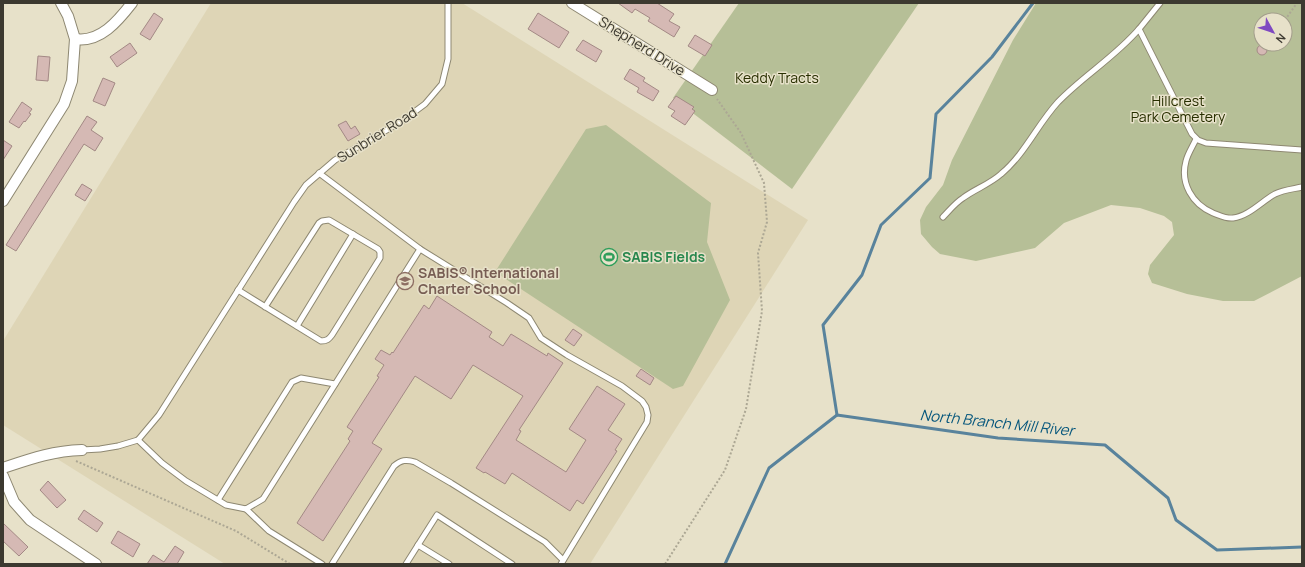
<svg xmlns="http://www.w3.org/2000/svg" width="1305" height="567" font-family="Manrope,sans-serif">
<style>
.built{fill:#ded5b6}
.green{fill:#b6bf97;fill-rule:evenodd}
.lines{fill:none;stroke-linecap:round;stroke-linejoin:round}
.stream{stroke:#59839c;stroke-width:3}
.building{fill:#d5b9b4;stroke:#a38985}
.service-casing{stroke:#8e8872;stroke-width:7}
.minor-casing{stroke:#8e8872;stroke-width:12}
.path{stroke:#aca794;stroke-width:2;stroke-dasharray:2 2;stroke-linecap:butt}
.service{stroke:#fff;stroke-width:5}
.minor{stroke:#fff;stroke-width:10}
.labels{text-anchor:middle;stroke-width:3;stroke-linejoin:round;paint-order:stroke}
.street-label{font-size:14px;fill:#3c3930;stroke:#e7e1c9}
.park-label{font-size:14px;fill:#282f00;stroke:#e7e1c9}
.leisure-label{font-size:14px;font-weight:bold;fill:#27864d;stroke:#e7e1c9;text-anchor:start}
.education-label{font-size:14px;font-weight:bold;fill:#785e54;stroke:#e7e1c9;text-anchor:start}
.water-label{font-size:15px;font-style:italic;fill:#05567c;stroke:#e7e1c9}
</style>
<rect width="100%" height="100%" fill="#e7e1c9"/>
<polygon class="built" points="211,3 462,3 808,220 590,564 225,564 3,425 3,341"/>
<g class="green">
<polygon points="739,3 919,3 792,189 673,98"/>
<path d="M1036,3h266v273l-48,25h-31l-36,-7 -35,-11 -4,-9 2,-9 24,-30 -2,-13 -8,-6 -24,-8 -29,-3 -47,18 -29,25 -59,13 -36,-7 -8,-7 -11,-13 -1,-14 6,-13 17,-22 9,-25 61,-120zM1261,20h24v24h-24z"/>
<polygon points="606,125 711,203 707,242 730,300 683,386 673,389 495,272 586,129"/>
</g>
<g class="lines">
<g class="stream">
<polyline points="837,415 823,325 862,275 881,225 930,178 936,114 992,57 1033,3"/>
<polyline points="725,564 769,468 837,415 998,438 1105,445 1168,498 1176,520 1217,550 1302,547"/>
</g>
</g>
<g class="building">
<polygon points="618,3 657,3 674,14 669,21 680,27 674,37 648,21 650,18 635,9 632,13"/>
<polygon points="154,13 163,19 150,40 140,34"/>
<polygon points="538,13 569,32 559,48 528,29"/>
<polygon points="695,35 712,45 705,56 688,46"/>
<polygon points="583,40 602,51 596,62 576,50"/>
<polygon points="130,43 137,53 117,67 110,57"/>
<circle cx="1262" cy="50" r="5"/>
<polygon points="38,56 50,57 48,81 36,80"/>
<polygon points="630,69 645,78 643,81 659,91 653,101 637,92 639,88 624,79"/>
<polygon points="103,78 115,83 105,106 93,101"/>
<polygon points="676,96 694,107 692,109 695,111 685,125 671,116 675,111 668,107"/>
<polygon points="22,102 32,109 29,113 31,114 25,122 24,121 19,128 9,122"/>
<polygon points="87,116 97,122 91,130 103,138 95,151 84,144 16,251 6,245"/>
<polygon points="346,121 351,129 355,126 360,134 348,141 338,125"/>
<polygon points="3,140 12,146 3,160"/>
<polygon points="82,184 92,190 85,201 75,195"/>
<polygon points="437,296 492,332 489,337 503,346 511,334 547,356 548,353 563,363 519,430 521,431 516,440 566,472 586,440 569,429 597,386 625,404 608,430 622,439 615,450 617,451 583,504 577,500 570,511 512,473 505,484 485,472 484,473 476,468 523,396 473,365 451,399 415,376 372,443 382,449 323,541 297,523 350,441 348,439 353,431 347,427 379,377 377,376 384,365 375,359 381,350 390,355 392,352 393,353 424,305 429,309"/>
<polygon points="573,329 582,335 574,346 565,340"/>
<polygon points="641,369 654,378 650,385 636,376"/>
<polygon points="48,481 66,500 57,508 40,490"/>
<polygon points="84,510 103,523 97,532 78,519"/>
<polygon points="3,523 28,547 19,556 3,541"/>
<polygon points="118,531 140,544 133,557 111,543"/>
<polygon points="175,546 184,552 177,564 147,564 153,555 164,562"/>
</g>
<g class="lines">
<g class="service-casing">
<g id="service">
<polyline points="1139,29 1160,3"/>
<path d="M1196,139c-3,7 -8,14 -10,22 -6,22 6,43 27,52 6,2 13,6 20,5 16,-2 29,-17 42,-24 8,-4 18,-5 27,-7"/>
<path d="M943,217c6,-6 12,-14 20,-19 12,-9 27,-14 38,-24 24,-20 36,-49 57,-72 25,-26 57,-45 81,-73l53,105 6,6 8,3 96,7"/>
<polyline points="420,249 507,303 529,318 541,338 567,355 622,386 642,401 646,407 648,415 647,422 561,564"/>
<path d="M238,290l83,51c6,0 8,-2 11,-6l48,-77v-6l-2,-3 -49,-29 -7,1 -3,2 -54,84"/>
<polyline points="297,326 353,234"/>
<polyline points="138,440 162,463 186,481 226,505 246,509 263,499 420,249 319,173"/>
<polyline points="82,450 100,449 118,446 138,440 159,415 294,202 306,185 335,160 402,121 425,104 442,84 448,59 448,3"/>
<polyline points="218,500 292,382 301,378 335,384"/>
<polyline points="246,509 269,531 322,564"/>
<polyline points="418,545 449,564"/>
<path d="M332,564l62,-98c7,-6 12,-7 21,-4l36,21 94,59 18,18"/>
<polyline points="406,564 437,515 512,564"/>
</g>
</g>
<g class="minor-casing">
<g id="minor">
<polyline points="572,3 712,90"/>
<path d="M75,39c25,4 43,-18 57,-36"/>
<polyline points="3,201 64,104 72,81 75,39 68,16 61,3"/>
<path d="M3,468c27,-9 49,-17 79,-18"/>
<polyline points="3,476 14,502 30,520 96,564"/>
</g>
</g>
<g class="path">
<polyline points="1285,20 1297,3"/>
<polyline points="1265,46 1267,44"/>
<polyline points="76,461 236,531 290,564"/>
<polyline points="665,564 725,470 746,409 762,311 758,253 767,222 764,183 741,133 717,99"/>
</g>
<use href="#service" class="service"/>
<use href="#minor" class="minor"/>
</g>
<defs>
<g id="stadium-ring" transform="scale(0.9)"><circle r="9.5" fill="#e7e1c9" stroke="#2e9e5b" stroke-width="1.5"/><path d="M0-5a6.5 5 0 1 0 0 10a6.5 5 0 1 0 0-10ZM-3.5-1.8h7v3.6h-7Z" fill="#2e9e5b"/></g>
<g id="school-ring" transform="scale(0.9)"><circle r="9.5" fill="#e7e1c9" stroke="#8d6e63" stroke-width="1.5"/><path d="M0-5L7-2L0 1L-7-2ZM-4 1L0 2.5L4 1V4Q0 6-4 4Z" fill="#8d6e63"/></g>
</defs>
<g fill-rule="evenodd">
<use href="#stadium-ring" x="609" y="257"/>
<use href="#school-ring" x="405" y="281"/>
</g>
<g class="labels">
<g class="street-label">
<text transform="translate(642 46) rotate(32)" y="5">Shepherd Drive</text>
<text transform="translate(377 135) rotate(-32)" y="5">Sunbrier Road</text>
</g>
<g class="park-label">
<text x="777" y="83">Keddy Tracts</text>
<text x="1178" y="106">Hillcrest<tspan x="1178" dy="16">Park Cemetery</tspan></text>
</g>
<g class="leisure-label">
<text x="622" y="262">SABIS Fields</text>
</g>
<g class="education-label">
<text x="418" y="278">SABIS® International<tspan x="418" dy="16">Charter School</tspan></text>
</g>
<g class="water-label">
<text transform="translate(997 423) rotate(6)" y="5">North Branch Mill River</text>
</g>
</g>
<rect width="1305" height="567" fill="none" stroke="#3c3930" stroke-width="8"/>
<g transform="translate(1273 32) rotate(130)"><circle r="19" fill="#e7e1c9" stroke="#a39e8c"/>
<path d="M0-3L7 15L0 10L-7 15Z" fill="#7f49c1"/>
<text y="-6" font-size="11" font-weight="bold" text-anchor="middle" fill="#3c3930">N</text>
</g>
</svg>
